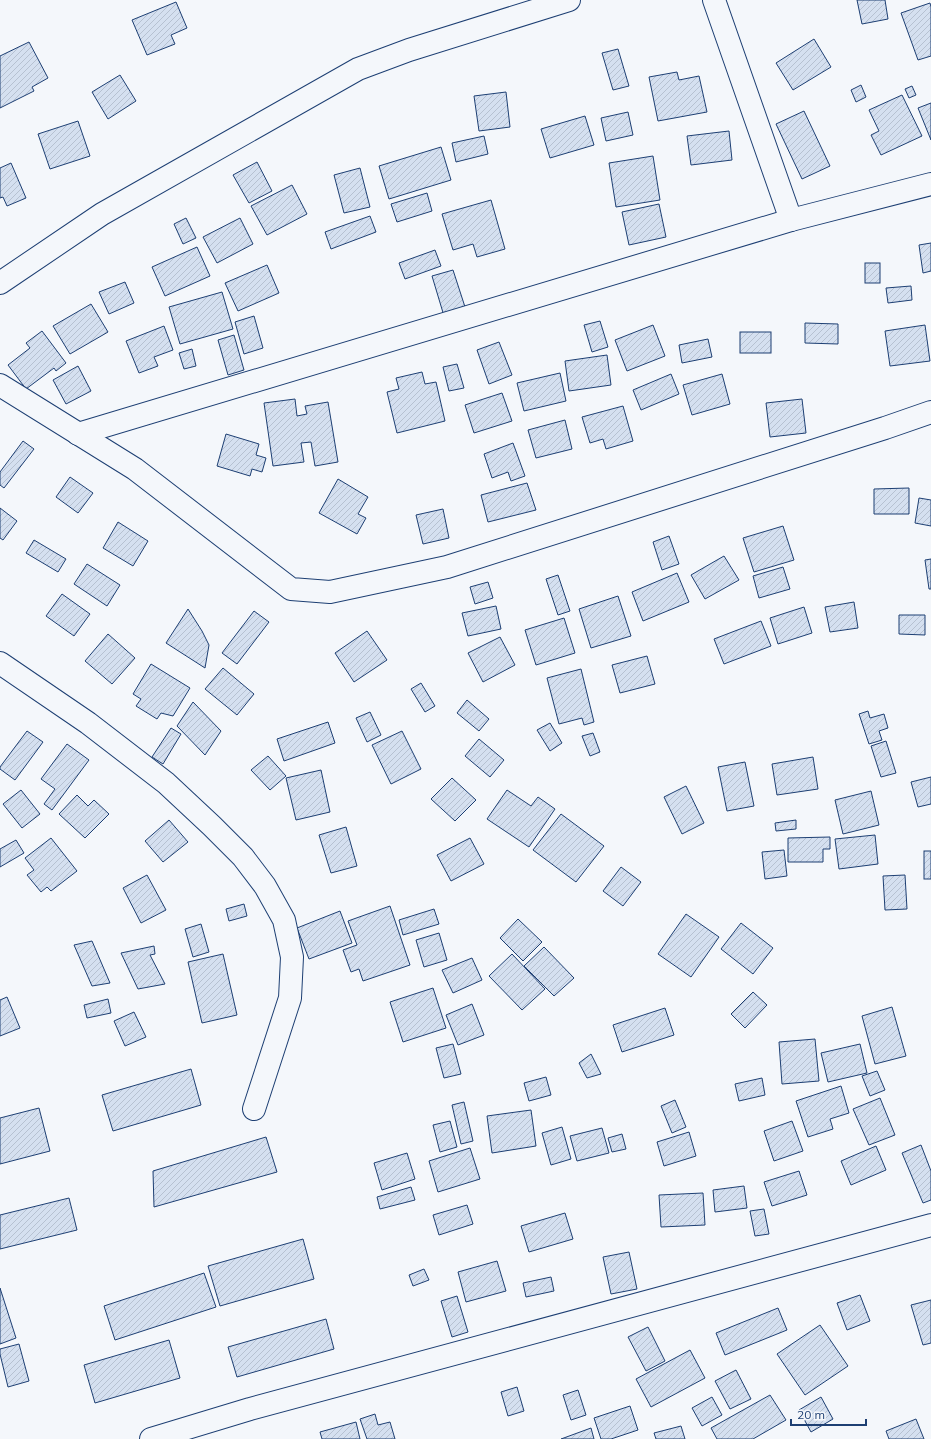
<svg xmlns="http://www.w3.org/2000/svg" width="931" height="1439" font-family="Mulish,sans-serif">
<style>
.building{fill:url(#building-hatch);stroke:#1d3f73}
.lines{fill:none;stroke-linecap:round;stroke-linejoin:round}
.minor-casing{stroke:#1d3f73;stroke-width:24}
.tertiary-casing{stroke:#1d3f73;stroke-width:24}
.minor{stroke:#f4f7fb;stroke-width:22}
.tertiary{stroke:#f4f7fb;stroke-width:22}
</style>
<defs>
<pattern id="building-hatch" width="6" height="6" patternUnits="userSpaceOnUse"><rect width="6" height="6" fill="#d5e0f0"/><path d="M-1 1l2-2M0 6l6-6M5 7l2-2" fill="none" stroke="#b6c1d1"/></pattern>
</defs>
<rect width="100%" height="100%" fill="#f4f7fb"/>
<g class="building">
<polygon points="857,0 885,0 888,19 862,24"/>
<polygon points="176,2 187,28 171,35 175,44 147,55 132,20"/>
<polygon points="930,3 931,7 931,56 918,60 901,13"/>
<polygon points="814,39 831,67 793,90 776,63"/>
<polygon points="29,42 48,78 32,87 34,91 0,108 0,56"/>
<polygon points="618,49 629,86 613,90 602,53"/>
<polygon points="677,72 679,80 699,76 707,112 658,121 649,77"/>
<polygon points="120,75 136,101 108,119 92,92"/>
<polygon points="861,85 866,97 856,102 851,90"/>
<polygon points="912,86 916,95 909,98 905,89"/>
<polygon points="506,92 510,127 479,131 474,96"/>
<polygon points="902,95 922,136 881,155 871,135 879,131 869,110"/>
<polygon points="931,103 931,140 918,108"/>
<polygon points="804,111 830,166 802,179 776,124"/>
<polygon points="628,112 633,135 606,141 601,118"/>
<polygon points="585,116 594,145 550,158 541,129"/>
<polygon points="78,121 90,156 50,169 38,134"/>
<polygon points="729,131 732,160 691,165 687,136"/>
<polygon points="484,136 488,154 456,162 452,143"/>
<polygon points="441,147 451,180 389,199 379,166"/>
<polygon points="653,156 660,200 616,207 609,163"/>
<polygon points="257,162 272,191 249,203 233,175"/>
<polygon points="11,163 26,198 7,206 3,197 0,198 0,168"/>
<polygon points="360,168 370,207 344,213 334,175"/>
<polygon points="292,185 307,214 267,235 251,206"/>
<polygon points="427,193 432,211 397,222 391,204"/>
<polygon points="491,200 505,249 477,257 473,244 453,250 442,214"/>
<polygon points="659,204 666,237 629,245 622,212"/>
<polygon points="370,216 376,232 331,249 325,232"/>
<polygon points="186,218 196,238 183,244 174,224"/>
<polygon points="240,218 253,244 217,263 203,237"/>
<polygon points="931,243 931,271 923,273 919,245"/>
<polygon points="197,247 210,276 165,296 152,267"/>
<polygon points="435,250 441,266 405,279 399,263"/>
<rect x="865" y="263" width="15" height="20"/>
<polygon points="267,265 279,293 238,311 225,283"/>
<polygon points="453,270 466,310 444,316 432,276"/>
<polygon points="125,282 134,303 109,314 99,292"/>
<polygon points="911,286 912,300 888,303 886,288"/>
<polygon points="222,292 233,329 180,344 169,307"/>
<polygon points="91,304 108,332 70,354 53,326"/>
<polygon points="254,316 263,348 244,354 235,322"/>
<polygon points="600,321 608,347 592,352 584,325"/>
<polygon points="805,323 838,324 838,344 805,343"/>
<polygon points="653,325 665,356 627,371 615,340"/>
<polygon points="925,325 930,361 890,366 885,331"/>
<polygon points="164,326 173,350 154,357 158,366 139,373 126,341"/>
<polygon points="42,331 66,363 56,371 54,368 26,389 8,365 30,348 26,343"/>
<rect x="740" y="332" width="31" height="21"/>
<polygon points="234,335 244,370 228,375 218,340"/>
<polygon points="708,339 712,357 682,363 679,345"/>
<polygon points="499,342 512,375 489,384 477,350"/>
<polygon points="192,349 196,366 184,369 179,353"/>
<polygon points="607,355 611,385 569,391 565,361"/>
<polygon points="457,364 464,388 449,391 443,367"/>
<polygon points="78,366 91,391 66,404 53,380"/>
<polygon points="422,372 425,384 436,382 445,421 397,433 387,392 399,389 396,378"/>
<polygon points="560,373 566,401 524,411 517,383"/>
<polygon points="671,374 679,394 641,410 633,390"/>
<polygon points="722,374 730,404 692,415 683,385"/>
<polygon points="502,393 512,421 474,433 465,405"/>
<polygon points="295,399 297,416 307,414 305,406 328,402 338,462 315,466 311,442 301,443 304,462 273,466 264,403"/>
<polygon points="802,399 806,433 770,437 766,403"/>
<polygon points="623,406 633,441 606,449 603,439 590,443 582,417"/>
<polygon points="565,420 572,449 536,458 528,430"/>
<polygon points="226,434 259,444 256,455 266,458 262,472 252,469 250,476 217,466"/>
<polygon points="23,441 34,449 4,488 0,485 0,472"/>
<polygon points="513,443 525,476 511,481 508,472 492,478 484,454"/>
<polygon points="70,477 93,493 78,513 56,497"/>
<polygon points="338,479 368,497 358,514 366,518 357,534 319,513"/>
<polygon points="527,483 536,510 488,522 481,495"/>
<polygon points="909,488 909,514 874,514 874,489"/>
<polygon points="919,498 931,500 931,526 915,523"/>
<polygon points="0,508 17,521 3,540 0,538"/>
<polygon points="443,509 449,538 423,544 416,515"/>
<polygon points="118,522 148,541 133,566 103,548"/>
<polygon points="783,526 794,560 754,572 743,538"/>
<polygon points="669,536 679,564 662,570 653,542"/>
<polygon points="34,540 66,559 58,572 26,553"/>
<polygon points="724,556 739,580 705,599 691,575"/>
<polygon points="931,559 931,589 929,589 925,560"/>
<polygon points="87,564 120,585 107,606 74,584"/>
<polygon points="783,567 790,589 759,598 753,576"/>
<polygon points="677,573 689,602 643,621 632,592"/>
<polygon points="558,575 570,611 558,615 546,579"/>
<polygon points="488,582 493,598 475,604 470,587"/>
<polygon points="62,594 90,614 74,636 46,616"/>
<polygon points="618,596 631,636 591,648 579,609"/>
<polygon points="854,602 858,628 830,632 825,607"/>
<polygon points="496,606 501,629 468,636 462,613"/>
<polygon points="804,607 812,633 778,644 770,618"/>
<polygon points="188,609 202,631 209,645 205,668 166,643"/>
<polygon points="254,611 269,622 237,664 222,653"/>
<polygon points="899,615 925,615 925,635 899,634"/>
<polygon points="564,618 575,653 536,665 525,630"/>
<polygon points="761,621 771,646 724,664 714,639"/>
<polygon points="367,631 387,660 354,682 335,653"/>
<polygon points="108,634 135,658 112,684 85,661"/>
<polygon points="500,637 515,665 483,682 468,653"/>
<polygon points="647,656 655,684 620,693 612,665"/>
<polygon points="151,664 190,688 173,716 161,713 157,719 136,706 141,699 133,694"/>
<polygon points="223,668 254,694 237,715 205,689"/>
<polygon points="581,669 594,722 584,725 582,718 559,724 547,678"/>
<polygon points="421,683 435,706 425,712 411,689"/>
<polygon points="467,700 489,719 479,731 457,713"/>
<polygon points="193,702 221,731 205,755 177,726"/>
<polygon points="868,711 870,718 884,714 888,728 879,731 882,740 869,744 859,714"/>
<polygon points="370,712 381,735 367,742 356,718"/>
<polygon points="328,722 335,743 284,761 277,739"/>
<polygon points="550,723 562,743 550,751 537,730"/>
<polygon points="171,728 181,734 163,764 152,757"/>
<polygon points="27,731 43,742 15,780 0,769 0,767"/>
<polygon points="402,731 421,769 391,784 372,745"/>
<polygon points="593,733 600,752 590,756 582,736"/>
<polygon points="479,739 504,760 490,777 465,756"/>
<polygon points="886,741 896,773 881,777 871,746"/>
<polygon points="67,744 89,760 52,810 44,804 55,789 41,779"/>
<polygon points="268,756 286,776 270,790 251,770"/>
<polygon points="813,757 818,789 777,795 772,764"/>
<polygon points="745,762 754,806 727,811 718,767"/>
<polygon points="321,770 330,812 296,820 286,778"/>
<polygon points="931,777 931,804 918,807 911,782"/>
<polygon points="452,778 476,800 455,821 431,799"/>
<polygon points="686,786 704,823 682,834 664,797"/>
<polygon points="21,790 40,814 22,828 3,804"/>
<polygon points="507,790 531,806 538,797 555,809 529,847 487,819"/>
<polygon points="871,791 879,825 843,834 835,800"/>
<polygon points="77,795 88,806 94,800 109,814 85,838 59,814"/>
<polygon points="561,814 604,846 576,882 533,850"/>
<polygon points="169,820 188,842 163,862 145,841"/>
<polygon points="796,820 796,829 776,831 775,823"/>
<polygon points="346,827 357,866 331,873 319,835"/>
<polygon points="875,835 878,864 839,869 835,839"/>
<polygon points="830,837 830,849 823,849 823,862 788,862 788,838"/>
<polygon points="51,838 77,871 51,891 47,887 41,892 27,875 34,870 25,858"/>
<polygon points="470,838 484,864 451,881 437,855"/>
<polygon points="16,840 24,853 0,867 0,849"/>
<polygon points="784,850 787,876 765,879 762,852"/>
<rect x="924" y="851" width="7" height="28"/>
<polygon points="621,867 641,882 623,906 603,891"/>
<polygon points="147,875 166,910 141,923 123,888"/>
<polygon points="905,875 907,909 885,910 883,876"/>
<polygon points="244,904 247,916 229,921 226,909"/>
<polygon points="390,906 410,965 363,981 359,969 351,972 343,950 357,945 348,921"/>
<polygon points="434,909 439,924 403,935 399,920"/>
<polygon points="340,911 352,943 309,959 297,928"/>
<polygon points="686,914 719,937 691,977 658,954"/>
<polygon points="518,919 542,942 523,961 500,938"/>
<polygon points="741,923 773,948 753,974 721,949"/>
<polygon points="201,924 209,952 193,957 185,929"/>
<polygon points="439,933 447,960 424,967 416,940"/>
<polygon points="92,941 110,983 92,986 74,945"/>
<polygon points="154,946 155,954 150,955 165,984 138,989 121,953"/>
<polygon points="544,947 574,978 554,996 524,966"/>
<polygon points="223,954 237,1015 202,1023 188,962"/>
<polygon points="512,954 545,989 522,1010 489,976"/>
<polygon points="472,958 482,980 453,993 442,970"/>
<polygon points="433,988 446,1028 403,1042 390,1002"/>
<polygon points="753,992 767,1005 745,1028 731,1014"/>
<polygon points="7,997 20,1028 0,1036 0,1000"/>
<polygon points="108,999 111,1013 87,1018 84,1005"/>
<polygon points="472,1004 484,1035 458,1045 446,1015"/>
<polygon points="892,1007 906,1056 875,1064 862,1016"/>
<polygon points="665,1008 674,1035 622,1052 613,1025"/>
<polygon points="134,1012 146,1037 125,1046 114,1021"/>
<polygon points="815,1039 819,1081 782,1084 779,1042"/>
<polygon points="453,1044 461,1074 444,1078 436,1048"/>
<polygon points="860,1044 867,1073 828,1082 821,1053"/>
<polygon points="591,1054 601,1074 587,1078 579,1063"/>
<polygon points="191,1069 201,1105 113,1131 102,1095"/>
<polygon points="877,1071 885,1090 870,1096 862,1076"/>
<polygon points="546,1077 551,1095 529,1101 524,1083"/>
<polygon points="762,1078 765,1095 739,1101 735,1084"/>
<polygon points="841,1086 849,1113 830,1119 833,1129 808,1137 796,1101"/>
<polygon points="880,1098 895,1135 869,1145 853,1109"/>
<polygon points="675,1100 686,1127 672,1133 661,1106"/>
<polygon points="464,1102 473,1141 461,1144 452,1105"/>
<polygon points="39,1108 50,1151 0,1164 0,1118"/>
<polygon points="531,1110 536,1146 492,1153 487,1116"/>
<polygon points="450,1121 457,1147 440,1152 433,1125"/>
<polygon points="792,1121 803,1151 774,1161 764,1131"/>
<polygon points="562,1127 571,1159 551,1165 542,1133"/>
<polygon points="602,1128 609,1153 577,1161 570,1136"/>
<polygon points="689,1132 696,1156 664,1166 657,1142"/>
<polygon points="622,1134 626,1149 612,1152 608,1138"/>
<polygon points="266,1137 277,1172 154,1207 153,1171"/>
<polygon points="921,1145 931,1171 931,1200 923,1203 902,1153"/>
<polygon points="876,1146 886,1170 851,1185 841,1161"/>
<polygon points="470,1148 480,1179 438,1192 429,1161"/>
<polygon points="407,1153 415,1179 382,1190 374,1163"/>
<polygon points="799,1171 807,1195 772,1206 764,1182"/>
<polygon points="744,1186 747,1208 715,1212 713,1190"/>
<polygon points="411,1187 415,1200 380,1209 377,1197"/>
<polygon points="703,1193 705,1225 661,1227 659,1195"/>
<polygon points="69,1198 77,1230 0,1249 0,1215"/>
<polygon points="467,1205 473,1224 439,1235 433,1215"/>
<polygon points="764,1209 769,1234 755,1236 750,1211"/>
<polygon points="565,1213 573,1239 529,1252 521,1226"/>
<polygon points="303,1239 314,1279 220,1306 208,1266"/>
<polygon points="629,1252 637,1289 611,1294 603,1257"/>
<polygon points="497,1261 506,1291 466,1302 458,1272"/>
<polygon points="424,1269 429,1280 413,1286 409,1275"/>
<polygon points="204,1273 216,1307 115,1340 104,1306"/>
<polygon points="551,1277 554,1291 526,1297 523,1283"/>
<polygon points="0,1288 16,1338 0,1344"/>
<polygon points="860,1295 870,1321 847,1330 837,1303"/>
<polygon points="457,1296 468,1332 452,1337 441,1301"/>
<polygon points="931,1300 931,1343 923,1345 911,1305"/>
<polygon points="778,1308 787,1330 725,1355 716,1333"/>
<polygon points="326,1319 334,1349 237,1377 228,1347"/>
<polygon points="820,1325 848,1366 805,1395 777,1354"/>
<polygon points="648,1327 665,1361 646,1371 628,1337"/>
<polygon points="169,1340 180,1378 95,1403 84,1365"/>
<polygon points="19,1344 29,1381 8,1387 0,1354 0,1349"/>
<polygon points="690,1350 705,1378 651,1407 636,1379"/>
<polygon points="736,1370 751,1399 730,1409 715,1381"/>
<polygon points="517,1387 524,1411 508,1416 501,1392"/>
<polygon points="578,1390 586,1415 571,1420 563,1395"/>
<polygon points="770,1395 786,1420 753,1439 717,1439 711,1428"/>
<polygon points="712,1397 722,1415 702,1426 692,1408"/>
<polygon points="821,1397 833,1419 811,1432 799,1410"/>
<polygon points="630,1406 638,1430 611,1439 601,1439 594,1418"/>
<polygon points="375,1414 378,1425 390,1422 395,1439 367,1439 360,1419"/>
<polygon points="916,1419 924,1439 889,1439 886,1431"/>
<polygon points="356,1422 360,1439 322,1439 320,1432"/>
<polygon points="681,1426 685,1439 656,1439 654,1433"/>
<polygon points="591,1428 594,1439 561,1439"/>
</g>
<g class="lines">
<g class="minor-casing">
<g id="minor">
<polyline points="714,0 791,220"/>
<polyline points="0,283 102,214 358,69 409,50 569,0"/>
<polyline points="0,385 135,469 291,589 330,592 447,567 885,428 931,412"/>
<polyline points="78,434 791,220 931,184"/>
<polyline points="0,663 88,723 166,783 212,826 243,857 265,886 284,920 292,957 290,998 254,1109"/>
</g>
</g>
<g class="tertiary-casing">
<polyline id="tertiary" points="151,1439 250,1409 931,1225"/>
</g>
<use href="#minor" class="minor"/>
<use href="#tertiary" class="tertiary"/>
</g>
<path d="M791 1419v6h75v-6" fill="none" stroke="#1d3f73" stroke-width="2"/>
<text x="797" y="1419" font-size="12" fill="#1d3f73" stroke="#f4f7fb" stroke-width="3" paint-order="stroke">20 m</text>
</svg>
